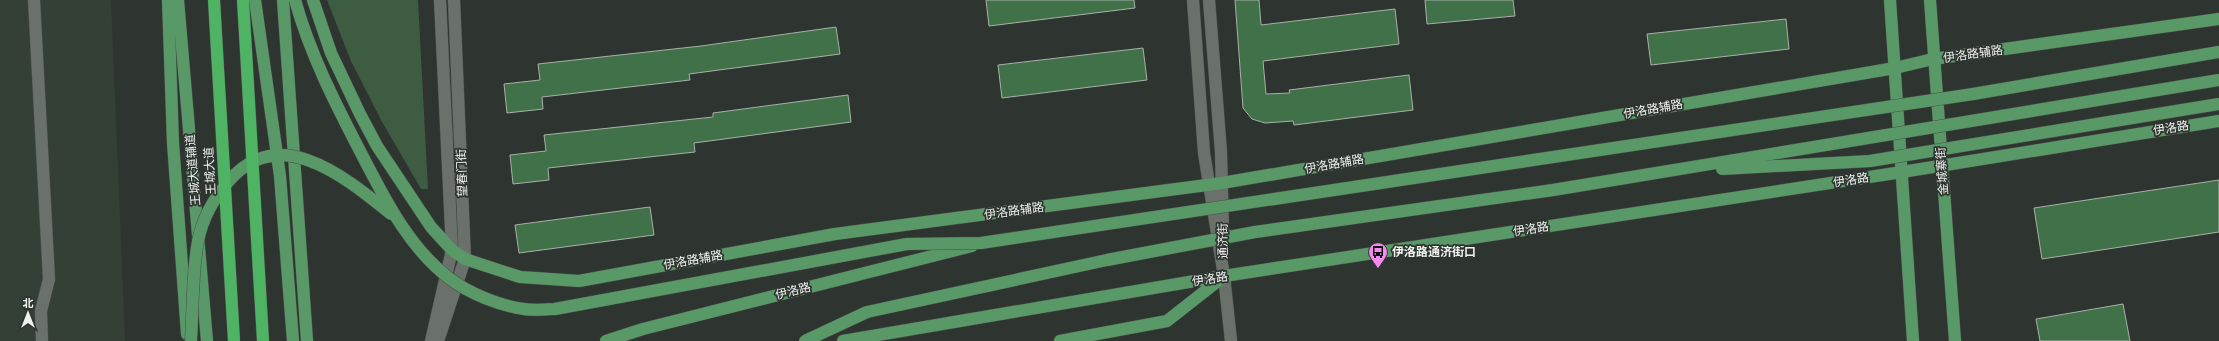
<svg xmlns="http://www.w3.org/2000/svg" width="2219" height="341" font-family="Inter,'Noto Sans SC',sans-serif">
<style>
.built{fill:#344035}
.green{fill:#3e5c42}
.building{fill:#417149;stroke:#a9b0a9}
.lines{fill:none;stroke-linecap:round;stroke-linejoin:round}
.minor-casing{stroke:#4b4f4b;stroke-width:13}
.major-casing{stroke:#4b4f4b;stroke-width:13}
.minor{stroke:#6a716b;stroke-width:12}
.major{stroke:#599967;stroke-width:12}
.major-bridge-casing{stroke:#4b4f4b;stroke-width:13;stroke-linecap:butt}
.highway-bridge-casing{stroke:#4b4f4b;stroke-width:13;stroke-linecap:butt}
.major-bridge{stroke:#599967;stroke-width:12}
.highway-bridge{stroke:#4eb464;stroke-width:12}
.labels{text-anchor:middle;stroke-width:3.5;stroke-linejoin:round;paint-order:stroke}
.street-label{font-size:12px;fill:#eef1ee;stroke:#2e342f}
.poi-label{font-size:12px;font-weight:bold;fill:#eef1ee;stroke:#2e342f;text-anchor:start}
</style>
<rect width="100%" height="100%" fill="#2e342f"/>
<polygon class="built" points="0,0 111,0 125,341 0,341"/>
<polygon class="green" points="327,0 418,0 428,189 421,189 381,120 351,61"/>
<g class="building">
<polygon points="986,0 1134,0 1135,8 989,26"/>
<polygon points="1235,0 1259,0 1261,25 1395,9 1399,44 1263,61 1266,94 1290,93 1289,90 1409,75 1413,110 1294,125 1293,121 1265,123 1252,119 1243,108"/>
<polygon points="1425,0 1513,0 1515,16 1427,24"/>
<polygon points="1786,19 1789,49 1651,65 1647,34"/>
<polygon points="836,27 840,54 689,74 690,80 542,97 543,109 507,113 504,84 540,80 538,64 701,46"/>
<polygon points="1143,48 1147,80 1002,98 998,65"/>
<polygon points="848,95 851,122 694,143 695,152 548,168 549,180 513,184 510,155 546,151 544,135 713,117 713,113"/>
<polygon points="2219,180 2219,232 2042,259 2034,208"/>
<polygon points="650,207 654,235 519,253 515,225"/>
<polygon points="2123,304 2130,341 2040,341 2036,319"/>
</g>
<g class="lines">
<g class="minor-casing">
<g id="minor">
<polyline points="34,0 49,279 41,311 42,341"/>
<polyline points="1193,0 1204,153 1224,276 1231,341"/>
<polyline points="1209,0 1221,152 1223,231"/>
<polyline points="431,341 452,250 440,0"/>
<polyline points="438,341 465,259 454,0"/>
</g>
</g>
<g class="major-casing">
<g id="major">
<polyline points="168,0 173,143 187,334"/>
<polyline points="178,0 207,341"/>
<polyline points="283,0 307,341"/>
<polyline points="313,0 331,53 360,114 377,146 431,227 452,250 465,259 520,277 579,281 835,234 1222,183 1895,68 1933,59 2219,19"/>
<polyline points="1890,0 1913,341"/>
<polyline points="1930,0 1955,341"/>
<polyline points="1973,94 2219,52"/>
<polyline points="606,341 643,329 972,246"/>
<polyline points="843,341 1224,276 1902,172 2219,121"/>
<polyline points="1060,341 1167,321 1223,277"/>
</g>
</g>
<use href="#minor" class="minor"/>
<use href="#major" class="major"/>
<g class="major-bridge-casing">
<g id="major-bridge">
<polyline points="255,0 280,176 293,341"/>
<path d="M295,0c15,54 40,103 66,153 23,44 47,94 88,125 19,15 51,28 75,31 10,2 21,0 31,0l352,-65 74,-1 992,-149"/>
<polyline points="1722,169 1870,161 2219,104"/>
<path d="M191,341c2,-33 1,-68 7,-100 5,-24 15,-41 30,-59 51,-61 118,-4 163,32"/>
<polyline points="805,341 867,312 1107,260 1255,232 1553,190 2219,80"/>
</g>
</g>
<g class="highway-bridge-casing">
<g id="highway-bridge">
<polyline points="214,0 234,341"/>
<polyline points="243,0 263,341"/>
</g>
</g>
<use href="#major-bridge" class="major-bridge"/>
<use href="#highway-bridge" class="highway-bridge"/>
</g>
<defs>
<g id="bus-pin" transform="scale(1)"><path d="M0 17L-7.5 6A9.5 9.5 0 1 1 7.5 6Z" fill="#f489f0" stroke="#2e342f"/><path d="M-5-6H5V4H4V6H2V4H-2V6H-4V4H-5ZM-3.5-4V0h7V-4ZM-3.5 1.2v1.5H-2V1.2ZM2 1.2v1.5H3.5V1.2Z" fill="#111"/></g>
</defs>
<g fill-rule="evenodd">
<use href="#bus-pin" x="1378" y="252"/>
</g>
<g class="labels">
<g class="street-label">
<text transform="translate(1973 54) rotate(-8)" y="4">伊洛路辅路</text>
<text transform="translate(1653 109) rotate(-10)" y="4">伊洛路辅路</text>
<text transform="translate(2171 128) rotate(-9)" y="4">伊洛路</text>
<text transform="translate(1334 164) rotate(-10)" y="4">伊洛路辅路</text>
<text transform="translate(193 170) rotate(-95)" y="4">王城大道辅道</text>
<text transform="translate(210 171) rotate(-93)" y="4">王城大道</text>
<text transform="translate(1942 171) rotate(-94)" y="4">金城寨街</text>
<text transform="translate(462 173) rotate(-92)" y="4">望春门街</text>
<text transform="translate(1851 180) rotate(-9)" y="4">伊洛路</text>
<text transform="translate(1014 211) rotate(-8)" y="4">伊洛路辅路</text>
<text transform="translate(1531 229) rotate(-9)" y="4">伊洛路</text>
<text transform="translate(1223 241) rotate(-91)" y="4">通济街</text>
<text transform="translate(693 260) rotate(-10)" y="4">伊洛路辅路</text>
<text transform="translate(1210 279) rotate(-9)" y="4">伊洛路</text>
<text transform="translate(793 291) rotate(-14)" y="4">伊洛路</text>
</g>
<g class="poi-label">
<text x="1392" y="256">伊洛路通济街口</text>
</g>
</g>
<g transform="translate(28 313)" stroke="#2e342f" stroke-width="3" paint-order="stroke">
<path d="M0-3L7 15L0 10L-7 15Z" fill="#eef1ee"/>
<text y="-6" font-size="11" font-weight="bold" text-anchor="middle" fill="#eef1ee">北</text>
</g>
</svg>
